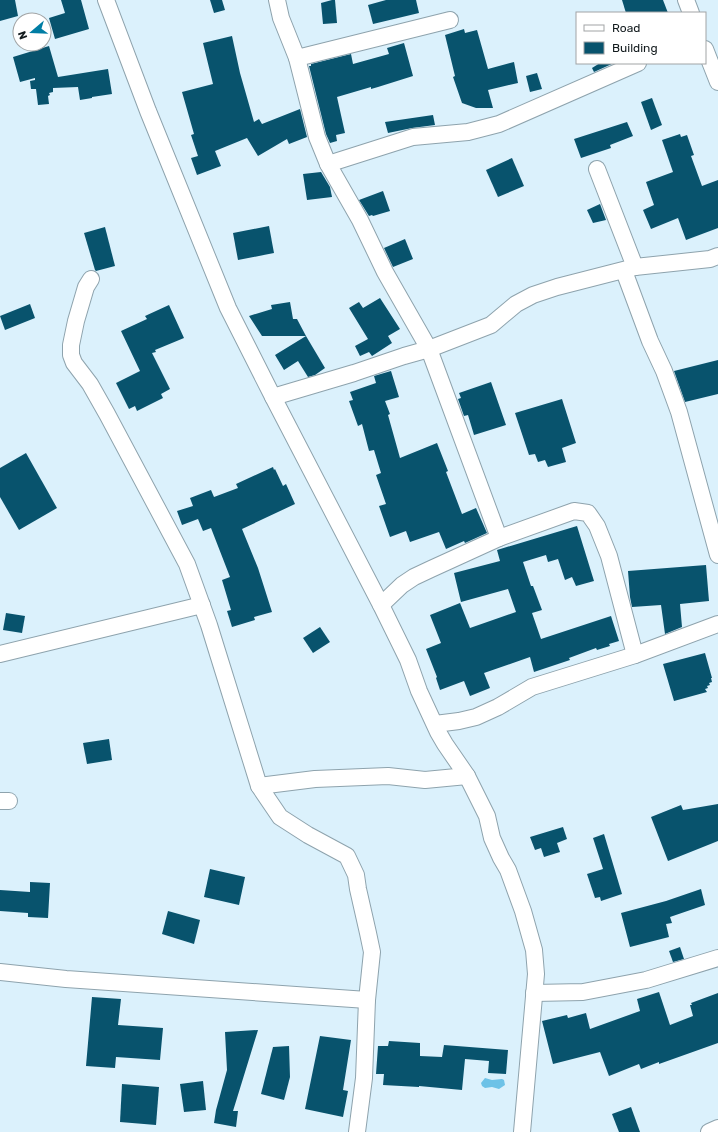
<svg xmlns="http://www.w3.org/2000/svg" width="718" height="1132" font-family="Rubik,sans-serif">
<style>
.water{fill:#6dc2e7}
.building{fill:#08536d}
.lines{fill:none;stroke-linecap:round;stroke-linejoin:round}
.minor-casing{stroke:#8ea3ad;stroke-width:18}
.minor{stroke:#fff;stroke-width:16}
</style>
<rect width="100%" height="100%" fill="#dbf1fc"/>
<polygon class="water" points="485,1078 492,1080 502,1079 504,1080 505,1085 499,1089 492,1087 485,1088 482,1086 481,1083"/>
<g class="building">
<polygon points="0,0 15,0 18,16 0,21"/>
<polygon points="61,0 81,0 89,29 55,39 49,18 65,13"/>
<polygon points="210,0 222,0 225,10 214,13"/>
<polygon points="332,0 335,0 337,23 323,24 321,3"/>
<polygon points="386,0 416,0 419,13 373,24 368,5"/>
<polygon points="622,0 663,0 668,13 626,13"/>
<polygon points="464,29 465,33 477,30 488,69 514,62 518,83 488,90 493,108 476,108 462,103 453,77 455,76 445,35"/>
<polygon points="232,36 240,73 254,122 259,119 262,124 300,109 307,137 289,144 287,139 258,156 247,138 215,151 221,166 197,175 191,158 198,156 191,135 194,134 182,92 213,84 203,43"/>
<polygon points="404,43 413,76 378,87 371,89 371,87 337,97 345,133 336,135 337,141 330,143 326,134 309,66 311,66 311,64 351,54 353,64 389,54 387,48"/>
<polygon points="49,46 58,77 108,69 112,94 92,97 92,98 80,100 78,87 53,88 53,92 49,93 50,95 48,96 49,104 38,105 36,89 31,89 30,81 35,80 35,78 20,82 13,57"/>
<polygon points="600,63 614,63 594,72 592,68"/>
<polygon points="537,73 542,89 530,92 526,76"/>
<polygon points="652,98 662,125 651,130 641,102"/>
<polygon points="433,115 435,125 412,128 388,133 385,122"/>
<polygon points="627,122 633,136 610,145 611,148 581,158 574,139"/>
<polygon points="680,134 681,137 687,135 694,155 691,156 702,186 718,180 718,228 686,240 678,218 651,229 643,210 654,205 646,182 673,172 662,140"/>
<polygon points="512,158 524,186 498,197 486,170"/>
<polygon points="321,172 330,187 332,197 307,200 303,174"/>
<polygon points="383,191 390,211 373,216 372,215 369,216 359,200"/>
<polygon points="600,204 606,220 593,223 587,210"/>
<polygon points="269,226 274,253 238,260 233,233"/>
<polygon points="105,227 115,266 96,271 95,270 84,233"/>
<polygon points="405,239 413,259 393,267 384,248"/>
<polygon points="380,298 400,329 388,336 392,343 372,356 369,352 360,356 355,346 368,339 349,308 359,302 363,308"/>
<polygon points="290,302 293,319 297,319 306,336 262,336 249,316 272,309 271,305"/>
<polygon points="30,304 35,318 5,330 0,316"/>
<polygon points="169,305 184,338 155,350 156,352 152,353 170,389 161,394 163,398 137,411 135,406 129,409 116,383 140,371 121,331 147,319 145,316"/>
<polygon points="306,336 325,368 315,375 308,377 298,361 284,370 275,355"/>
<polygon points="718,360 718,394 685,402 674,371"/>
<polygon points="391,371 399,397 385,401 390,414 388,415 400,458 437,443 448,471 446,472 462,514 476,508 487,533 465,543 464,541 446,549 439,532 410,542 406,531 390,537 379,506 386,504 376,475 381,473 374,450 369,451 362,424 358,426 349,401 353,400 350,392 376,383 374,376"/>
<polygon points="491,382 506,425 474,435 468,415 464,416 458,399 461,398 459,393"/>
<polygon points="562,399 576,443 562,448 566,462 548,467 545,460 538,462 535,454 529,455 515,413"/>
<polygon points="26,453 57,508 19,530 0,497 0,468"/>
<polygon points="273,467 274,470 275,469 283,486 286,484 295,504 242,529 258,568 272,612 254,617 255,620 232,627 227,611 231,610 222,580 230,577 211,528 203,531 198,519 182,525 177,511 193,506 190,498 211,490 214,497 238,488 236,484"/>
<polygon points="577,526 594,581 576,586 572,577 565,580 558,559 548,562 546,555 523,562 531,586 533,586 542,610 532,613 541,639 611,616 619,641 609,644 610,646 597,650 596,648 569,658 570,660 534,672 530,657 484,673 490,688 470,696 464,681 440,690 436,678 437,677 426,649 441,643 430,615 460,603 470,628 516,612 508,589 461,602 454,573 500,561 497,550"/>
<polygon points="706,565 709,601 680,604 682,627 665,634 661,605 632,607 630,597 628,571"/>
<polygon points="6,613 25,616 22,633 3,630"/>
<polygon points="320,627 330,642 313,653 303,638"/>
<polygon points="705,653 712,678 711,678 712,682 709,683 710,685 707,686 708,688 705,689 707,692 674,701 663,664"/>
<polygon points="109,739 112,760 87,764 83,743"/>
<polygon points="718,804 718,841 668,861 651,817 681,805 683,810"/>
<polygon points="563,827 567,839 557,843 560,852 544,857 541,848 535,850 530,837"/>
<polygon points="604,834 622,894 601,901 600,897 595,898 587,874 603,869 593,838"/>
<polygon points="210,869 245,877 239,905 204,897"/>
<polygon points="30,882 50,883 48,918 28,917 28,913 0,911 0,890 30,892"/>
<polygon points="701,889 705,905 670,917 672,923 666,924 669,937 630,947 621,913 666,901"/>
<polygon points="168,911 200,920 194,944 162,934"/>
<polygon points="680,947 684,959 673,962 669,951"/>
<polygon points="659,992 670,1025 693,1016 690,1005 692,1005 691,1003 718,993 718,1043 659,1064 659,1062 641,1069 639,1064 609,1076 600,1052 553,1064 542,1021 567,1015 568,1018 586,1013 590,1029 640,1011 637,999"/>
<polygon points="92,997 121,999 118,1025 163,1028 160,1060 116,1057 115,1068 86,1066"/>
<polygon points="258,1030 233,1111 238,1111 236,1127 214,1123 216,1110 227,1070 225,1032"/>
<polygon points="320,1036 351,1040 343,1090 348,1091 343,1117 305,1109"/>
<polygon points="389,1041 420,1043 420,1056 442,1057 444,1045 508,1050 506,1074 488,1073 489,1061 465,1059 462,1090 419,1086 419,1087 383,1085 384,1074 376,1074 378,1046 388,1046"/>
<polygon points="289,1046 290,1077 284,1100 261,1094 273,1047"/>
<polygon points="203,1081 206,1110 184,1112 180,1084"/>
<polygon points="122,1084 159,1087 156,1125 120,1122"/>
<polygon points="631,1107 640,1132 619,1132 612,1114"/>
</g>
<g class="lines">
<g class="minor-casing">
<g id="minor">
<polyline points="106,0 148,111 228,308 273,397 381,605 408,660 419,691 438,732 445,744 467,776 487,816 492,838 501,858 508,870 523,911 534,950 536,974 522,1132"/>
<polyline points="277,0 281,18 297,58 317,137 328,164 360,220 385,272 429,349 499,538"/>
<polyline points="686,0 691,13"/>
<polyline points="705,49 718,82"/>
<polyline points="297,58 450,20"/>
<polyline points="328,164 413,137 468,132 499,124 638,63"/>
<polyline points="597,169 635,267"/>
<polyline points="624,271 650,341 664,371 679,412 718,555"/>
<polyline points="91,279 86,287 76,321 71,345 71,355 74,363 90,384 107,414 187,564 209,625 259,786 280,817 308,835 347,856 356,875 358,889 368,933 372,952 367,1000 364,1078 357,1132"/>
<polyline points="273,397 354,373 404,356 429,349 491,325 516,304 533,295 557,287 635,267 710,259 718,256"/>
<polyline points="381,605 402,585 414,577 431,569 499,538 574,511 588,513 597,526 609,556 635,655"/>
<polyline points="0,654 202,605"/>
<polyline points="435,724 459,721 476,717 498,707 532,687 635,655 718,624"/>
<polyline points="259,786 315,779 388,776 425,780 467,776"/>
<polyline points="0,801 9,801"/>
<polyline points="0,972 66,979 367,1000"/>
<polyline points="534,993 583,992 646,980 718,958"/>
<polyline points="709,1132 718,1128"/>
</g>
</g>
<use href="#minor" class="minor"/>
</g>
<rect x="576" y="12" width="130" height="52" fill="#ffffff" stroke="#a1a4a5"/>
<rect x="584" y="25" width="20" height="6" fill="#ffffff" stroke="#a1a4a5"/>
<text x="612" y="32" font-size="12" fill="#131b1e">Road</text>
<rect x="584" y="42" width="20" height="12" fill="#08536d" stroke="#a1a4a5"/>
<text x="612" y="52" font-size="12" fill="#131b1e">Building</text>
<g transform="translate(32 32) rotate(251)"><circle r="19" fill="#ffffff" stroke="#a1a4a5"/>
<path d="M0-3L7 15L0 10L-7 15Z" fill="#007da4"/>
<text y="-6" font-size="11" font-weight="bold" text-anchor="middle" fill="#131b1e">N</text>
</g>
</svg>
